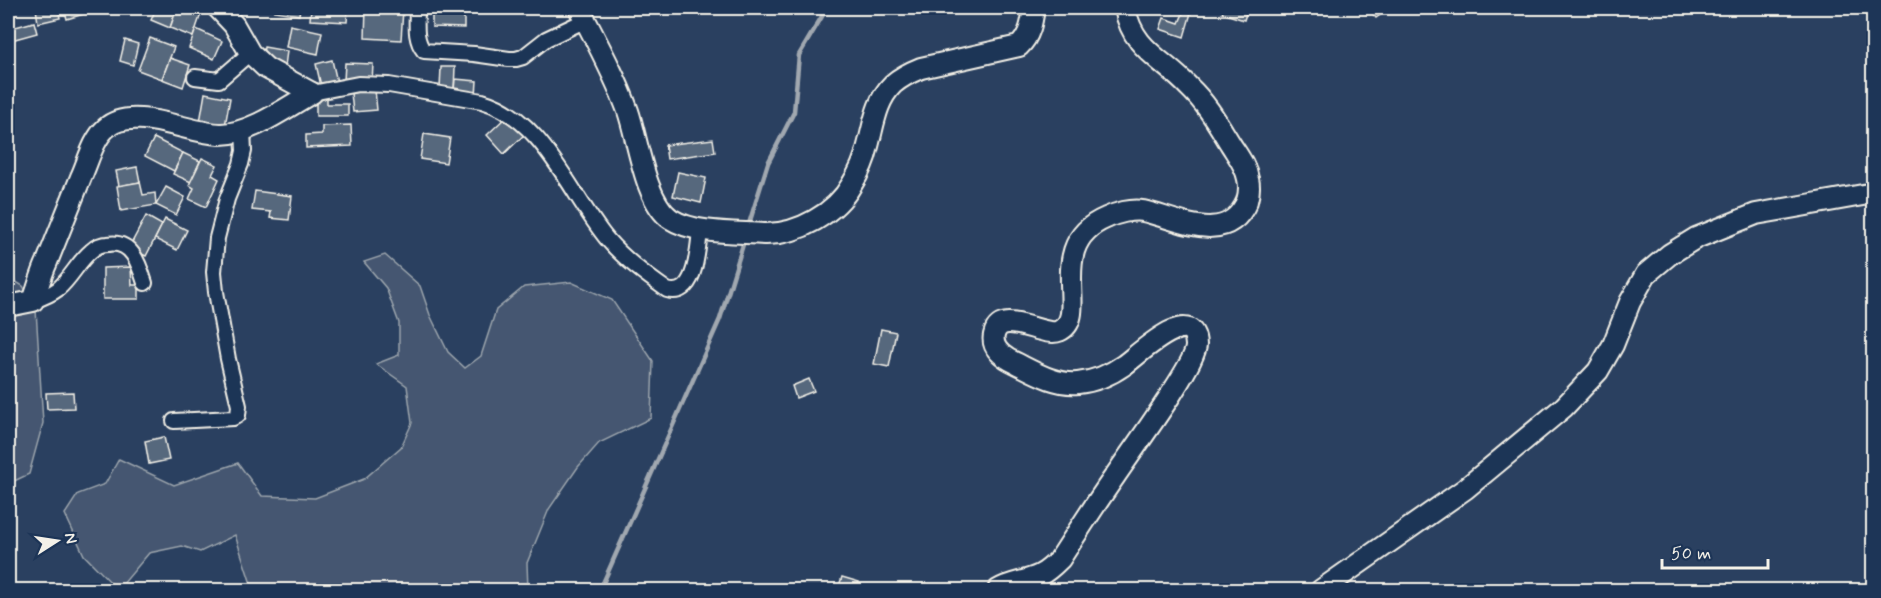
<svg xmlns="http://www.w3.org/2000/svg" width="1881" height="598" font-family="Mynerve,sans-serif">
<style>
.green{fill:#445771;stroke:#9ca4ac;stroke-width:1.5}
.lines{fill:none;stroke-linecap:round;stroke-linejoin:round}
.stream{stroke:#a1a8b0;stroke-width:4.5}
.building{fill:#56677d;stroke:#f4f1e8;stroke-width:1.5}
.street-casing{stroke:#f4f1e8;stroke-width:18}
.secondary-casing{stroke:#f4f1e8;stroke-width:24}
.street{stroke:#1d3557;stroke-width:14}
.secondary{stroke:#1d3557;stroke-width:20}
</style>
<rect width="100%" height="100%" fill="#2a4060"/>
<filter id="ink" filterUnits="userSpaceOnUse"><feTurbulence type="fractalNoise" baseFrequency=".0167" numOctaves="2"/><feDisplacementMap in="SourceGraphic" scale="12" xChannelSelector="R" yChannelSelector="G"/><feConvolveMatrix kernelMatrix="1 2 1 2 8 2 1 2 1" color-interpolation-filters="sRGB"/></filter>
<g filter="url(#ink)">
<g class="green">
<polygon points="385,255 420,286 430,315 448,352 465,368 481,356 496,310 524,287 571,282 612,300 653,361 651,418 599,443 578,467 549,509 527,563 528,590 253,590 235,535 200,552 182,546 149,553 118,590 84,555 65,514 78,494 105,484 119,459 174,485 238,463 262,496 315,498 364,479 401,447 412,423 407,386 376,364 399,355 399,323 386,288 364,262"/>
<polygon points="8,277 23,286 36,310 43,423 29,474 8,484"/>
</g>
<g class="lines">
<g class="stream">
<polyline points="748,227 768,163 794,112 799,55 827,8"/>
<polyline points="600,590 720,319 745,238"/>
</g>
</g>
<g class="building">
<polygon points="36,8 58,8 60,18 38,23"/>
<polygon points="64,8 86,8 87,13 67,19"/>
<polygon points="156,8 177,8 170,28 151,20"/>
<polygon points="177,8 203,8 193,37 170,28"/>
<polygon points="275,8 300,8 299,15 274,11"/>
<polygon points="311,8 348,8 347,22 310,20"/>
<polygon points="366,8 403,9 401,40 365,38"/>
<polygon points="432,8 464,8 464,28 432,27"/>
<polygon points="1224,8 1248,8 1244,20 1222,13"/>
<polygon points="1368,8 1390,8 1376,18"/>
<polygon points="1184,11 1191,13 1184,37 1160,29 1164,18 1179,23"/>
<polygon points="34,22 37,33 8,41 8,29"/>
<polygon points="290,25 322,32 318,54 286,47"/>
<polygon points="196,29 222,41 214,59 189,48"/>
<polygon points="150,38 174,47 162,79 138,70"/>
<polygon points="125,40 138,44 133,65 120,61"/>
<polygon points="264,47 287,51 285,66 262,63"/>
<polygon points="170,58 190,65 183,87 162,79"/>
<polygon points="332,60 337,82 321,86 316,64"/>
<polygon points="345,63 373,64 372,81 344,81"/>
<polygon points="441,67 455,67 454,90 440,89"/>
<polygon points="455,79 477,81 476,96 454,90"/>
<polygon points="375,90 377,110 353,112 351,93"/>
<polygon points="205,93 230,98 225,126 200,122"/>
<polygon points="316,96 327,96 327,104 348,104 348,116 316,116"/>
<polygon points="506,117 525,134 504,154 487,135"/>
<polygon points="351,125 352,146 306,148 306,135 322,134 322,126"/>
<polygon points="424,134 450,138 446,163 420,159"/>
<polygon points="154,138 183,153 174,171 145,156"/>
<polygon points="713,139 715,152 667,159 665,145"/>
<polygon points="183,153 200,161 191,182 173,174"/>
<polygon points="202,158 217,165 212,175 219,179 206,207 189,199 194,188 189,185"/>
<polygon points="137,167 140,182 119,186 116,171"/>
<polygon points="678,172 706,178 701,203 673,196"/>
<polygon points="140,182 143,195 155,193 156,205 121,211 117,186"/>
<polygon points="166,187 185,197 176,215 156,205"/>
<polygon points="255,191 292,196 289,220 270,218 271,212 252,210"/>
<polygon points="146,216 162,225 146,256 129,248"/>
<polygon points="165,219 187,230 177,250 155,239"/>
<polygon points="131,267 132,285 139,285 139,299 103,299 103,268"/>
<polygon points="881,329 896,332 889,367 874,364"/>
<polygon points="809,379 814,391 796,398 792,386"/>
<polygon points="73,392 74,408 47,409 46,393"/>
<polygon points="164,437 169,460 149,464 145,441"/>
<polygon points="842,577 859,582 856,590 838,589"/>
</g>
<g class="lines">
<g class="street-casing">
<g id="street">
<path d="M417,8c0,15 -3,31 7,43l50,3 35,5h7l7,-2 23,-18 40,-19"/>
<polyline points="195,77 219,80 250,53"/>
<path d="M312,93l46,-9 31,1 93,16c61,17 88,93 125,138 17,20 39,36 60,51 29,9 31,-42 33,-60"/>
<path d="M33,301c9,-3 17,-6 25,-12 13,-11 20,-27 33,-38 5,-5 11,-7 17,-7 24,-4 31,20 37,39"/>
<polyline points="174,421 233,418 238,415 239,406 228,359 216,292 214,272 217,238 227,199 241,164 244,151 243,130"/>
</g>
</g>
<g class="secondary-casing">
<g id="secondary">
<polyline points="218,8 234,25 250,53 266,68 312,93"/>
<path d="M579,8c17,33 36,67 49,103 10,29 17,91 43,108 23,15 66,13 93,15 34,1 72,-21 88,-50 7,-11 13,-25 16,-38 6,-22 8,-45 25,-62 8,-7 18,-12 28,-16l98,-22c11,-10 13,-24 15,-38"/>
<path d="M8,306l25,-5c5,-13 8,-26 14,-39 11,-28 23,-57 34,-85 7,-15 12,-37 25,-49 26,-24 84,6 115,6 30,0 66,-27 91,-41"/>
<path d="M998,590c13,-8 28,-8 42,-15 8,-4 14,-10 20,-16 18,-28 36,-56 55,-83 14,-21 82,-113 81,-131 -2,-45 -60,12 -72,20 -14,10 -28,16 -46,18 -22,2 -42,-10 -62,-20 -11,-5 -25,-14 -22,-28 6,-28 50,3 65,-4 33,-14 -17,-86 47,-113 10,-5 26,-9 37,-7 33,7 84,37 104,-10 2,-7 3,-14 1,-22 -2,-13 -10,-23 -17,-34 -13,-21 -24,-41 -42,-58 -26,-28 -57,-38 -64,-79"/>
<polyline points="1321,590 1465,489 1564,407 1598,371 1613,345 1630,302 1646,274 1670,254 1696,238 1756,214 1874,193"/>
</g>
</g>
<use href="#street" class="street"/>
<use href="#secondary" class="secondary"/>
</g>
</g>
<rect width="1881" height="598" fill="none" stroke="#1d3557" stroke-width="30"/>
<rect x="15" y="15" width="1851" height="568" fill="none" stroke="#f4f1e8" stroke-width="2" filter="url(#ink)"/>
<g transform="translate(57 541) rotate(78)" stroke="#1d3557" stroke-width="4.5" paint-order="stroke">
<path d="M0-4.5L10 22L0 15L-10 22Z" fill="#f4f1e8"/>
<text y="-9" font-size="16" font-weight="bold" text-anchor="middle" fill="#f4f1e8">N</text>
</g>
<path d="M1662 559v9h106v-9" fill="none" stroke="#f4f1e8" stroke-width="3"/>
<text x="1671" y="559" font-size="18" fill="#f4f1e8" stroke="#1d3557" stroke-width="4.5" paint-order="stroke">50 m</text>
</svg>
